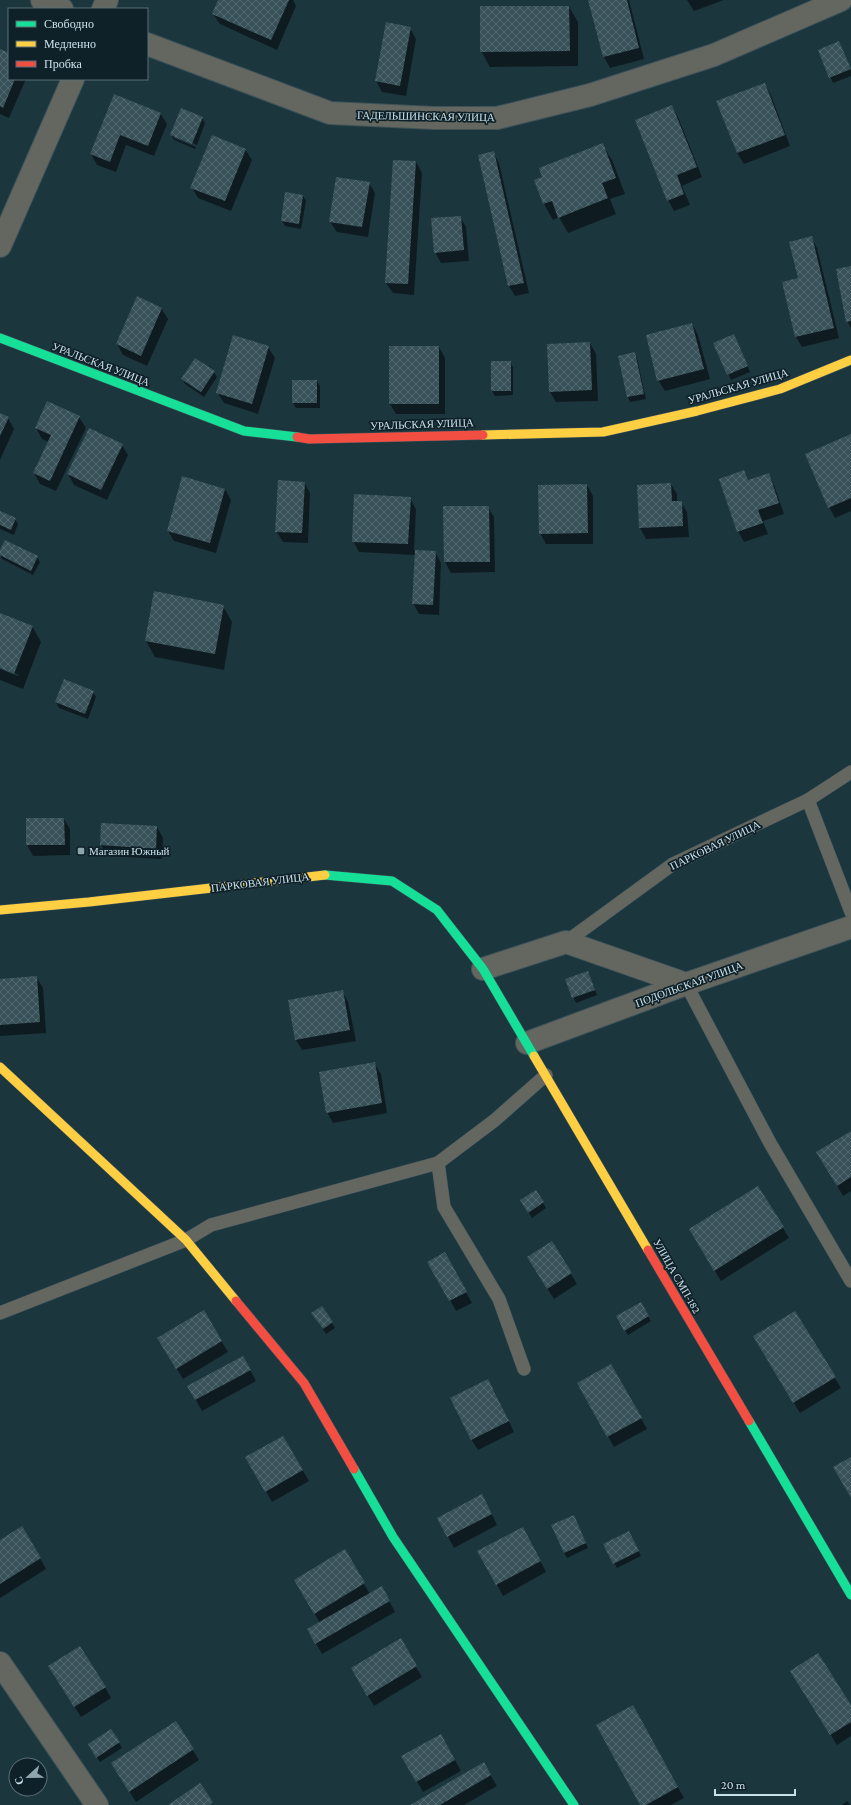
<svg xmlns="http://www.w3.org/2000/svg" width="851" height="1805" font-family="'Crimson Pro',serif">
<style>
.shadow{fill:#0007}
.building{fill:url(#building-cross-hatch)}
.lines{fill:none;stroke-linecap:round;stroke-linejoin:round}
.lane-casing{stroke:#3e535a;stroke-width:14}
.street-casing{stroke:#3e535a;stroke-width:24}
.fast-casing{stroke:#3e535a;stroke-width:10}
.slow-casing{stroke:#3e535a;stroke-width:10}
.jam-casing{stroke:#3e535a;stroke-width:10}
.lane{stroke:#646760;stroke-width:13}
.street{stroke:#646760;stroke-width:22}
.fast{stroke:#16e098;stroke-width:9}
.slow{stroke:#ffcf43;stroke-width:9}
.jam{stroke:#f24e42;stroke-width:9}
.poi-dot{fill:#8ea5ae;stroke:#0f2128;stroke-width:1.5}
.labels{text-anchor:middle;stroke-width:3.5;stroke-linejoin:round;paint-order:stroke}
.street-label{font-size:11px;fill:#cbe1ea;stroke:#0f2128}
.poi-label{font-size:11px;fill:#cbe1ea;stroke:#0f2128;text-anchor:start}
</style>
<defs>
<pattern id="building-cross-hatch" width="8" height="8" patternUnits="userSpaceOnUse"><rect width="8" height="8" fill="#385158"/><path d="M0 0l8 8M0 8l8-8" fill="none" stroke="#536a70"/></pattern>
</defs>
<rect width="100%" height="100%" fill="#1c363e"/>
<g class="shadow">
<polygon points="219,0 293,0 296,6 277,50 220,24 213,14"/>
<polygon points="589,0 629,0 644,59 610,68 604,57"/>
<polygon points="687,0 724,0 694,11"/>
<polygon points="569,7 578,22 578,66 490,67 481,51"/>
<polygon points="410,28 416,39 406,96 382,92 376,81"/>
<polygon points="839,43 851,70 851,76 833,83 819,51"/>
<polygon points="0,50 9,54 9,79 26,79 9,118 0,114"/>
<polygon points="765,84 771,95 790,146 744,164 737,153 718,102"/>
<polygon points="115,95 160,113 167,124 154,156 126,145 116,172 97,165 91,154"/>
<polygon points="672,106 678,117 702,177 682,186 690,205 674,211 668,200"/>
<polygon points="202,118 205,123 197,145 174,136 174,138 196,147 195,149 174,140 171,135"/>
<polygon points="602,144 612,160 625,194 610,199 616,214 568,233 559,217 553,220 544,204 535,181"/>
<polygon points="245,149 252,160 231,211 198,198 192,188"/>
<polygon points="493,152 499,163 529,293 515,296 509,286"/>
<polygon points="416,162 422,173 414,295 393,293 386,283"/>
<polygon points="369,183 375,193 368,237 337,232 330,222"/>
<polygon points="303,196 306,201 301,229 285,226 282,221"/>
<polygon points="460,217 466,227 469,261 441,263 435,252"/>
<polygon points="811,237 817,248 839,338 802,347 796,337 799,279"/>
<polygon points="851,268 851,328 847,321"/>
<polygon points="161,308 168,319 147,366 123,355 117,344"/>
<polygon points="692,324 698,335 710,379 665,391 658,380"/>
<polygon points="737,341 750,372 731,380 715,344"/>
<polygon points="590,343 596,354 598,401 556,402 550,392"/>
<polygon points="268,347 275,358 258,414 224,403 218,393"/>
<polygon points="439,347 445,358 445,414 396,414 390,404"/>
<polygon points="634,353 637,358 646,399 630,402 628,397 619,356"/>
<polygon points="510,362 513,367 513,395 495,396 492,391"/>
<polygon points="214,372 217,377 204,397 185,384 182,379"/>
<polygon points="317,381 320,386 320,408 296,408 293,403"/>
<polygon points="0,414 8,418 14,429 0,460"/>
<polygon points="79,417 86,428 56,491 40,484 34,473 49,442 42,439 36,428"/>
<polygon points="851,435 851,511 835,518 829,507"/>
<polygon points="122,445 128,455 107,500 74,485 68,474"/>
<polygon points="744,472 749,481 768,474 774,485 784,514 763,521 768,534 744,542 738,531"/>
<polygon points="304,482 310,493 308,543 283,542 276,531"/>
<polygon points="671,484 677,494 677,502 681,502 687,512 689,537 646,539 640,528 638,486"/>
<polygon points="587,485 593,496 593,544 546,544 540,533"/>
<polygon points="225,489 231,500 216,553 174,541 168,531"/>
<polygon points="410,498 416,509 414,551 435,552 441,563 439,615 419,614 413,603 415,555 359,552 353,541"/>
<polygon points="488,507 494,517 495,572 451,573 445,562"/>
<polygon points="0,512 15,519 18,524 14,535 0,529"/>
<polygon points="0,552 37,557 40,562 33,575 2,559"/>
<polygon points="223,606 232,622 224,670 155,657 146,641"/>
<polygon points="0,614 32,626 41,642 23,689 0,680 0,669 18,676 19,675 0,667"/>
<polygon points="65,680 93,692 96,697 88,719 59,708 56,702"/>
<polygon points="64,819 70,829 70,855 33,856 27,845"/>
<polygon points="102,824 157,827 163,838 162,859 107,856 101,845"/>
<polygon points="588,972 597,995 576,1003 566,979"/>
<polygon points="37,978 43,988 46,1033 0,1036 0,980"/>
<polygon points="342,991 348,1002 356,1041 302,1050 296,1040"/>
<polygon points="374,1063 381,1074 387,1113 333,1123 327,1112"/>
<polygon points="851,1133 851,1191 843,1196 818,1153"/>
<polygon points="758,1187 789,1238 721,1281 696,1240"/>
<polygon points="536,1191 546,1208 532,1218 521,1201"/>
<polygon points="552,1242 577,1284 554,1299 534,1268"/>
<polygon points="445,1254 472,1303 456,1311 429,1262"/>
<polygon points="640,1303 651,1321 628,1335 617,1317"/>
<polygon points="322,1307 335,1328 326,1334 316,1319"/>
<polygon points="203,1311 228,1352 183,1379 158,1338"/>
<polygon points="760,1347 835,1378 841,1388 800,1413"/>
<polygon points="611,1365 647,1429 614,1447 578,1383"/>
<polygon points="249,1368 256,1381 202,1411 188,1386"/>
<polygon points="494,1390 514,1432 478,1450 471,1439"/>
<polygon points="283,1437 309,1481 272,1502 247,1458"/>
<polygon points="488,1506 497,1525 454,1548 438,1518"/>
<polygon points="576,1521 588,1548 567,1558 564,1553"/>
<polygon points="632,1537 641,1556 617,1568 614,1563"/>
<polygon points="529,1538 546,1572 503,1596 479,1551"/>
<polygon points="0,1541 40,1558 46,1569 0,1598"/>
<polygon points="344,1551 370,1594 382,1587 395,1612 322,1654 308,1630 320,1623 295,1581"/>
<polygon points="400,1640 422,1677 374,1706 352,1669"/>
<polygon points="55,1677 105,1687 111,1698 81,1717"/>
<polygon points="798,1682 851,1707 851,1736 837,1745"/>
<polygon points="632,1706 684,1798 671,1805 642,1805"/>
<polygon points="175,1722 199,1760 136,1802 118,1774"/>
<polygon points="441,1735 461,1771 423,1792 403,1756"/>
<polygon points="119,1743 122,1748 100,1762 92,1750"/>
<polygon points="483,1763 497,1786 464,1805 412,1805"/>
<polygon points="847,1801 850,1805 842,1805"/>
</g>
<g class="building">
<polygon points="218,0 289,0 271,40 212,14"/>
<polygon points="588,0 627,0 639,48 603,57"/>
<polygon points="480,6 569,6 570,51 480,52"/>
<polygon points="386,22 411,27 400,86 375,81"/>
<polygon points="839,41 851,69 829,78 818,50"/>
<polygon points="0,49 9,53 9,79 15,79 3,108 0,106"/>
<polygon points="765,83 785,135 737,153 716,101"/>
<polygon points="114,94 161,113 148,146 120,135 110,162 90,154"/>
<polygon points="672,105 697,167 677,175 684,194 667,201 635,120"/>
<polygon points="181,108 203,117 192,144 170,135"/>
<polygon points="212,135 246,149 225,201 190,188"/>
<polygon points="603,143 616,178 602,183 608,198 558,218 552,201 543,204 534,180 542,177 539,168"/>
<polygon points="494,151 524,283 508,286 478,155"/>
<polygon points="393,160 416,161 408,284 385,283"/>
<polygon points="336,177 370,182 362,227 329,222"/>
<polygon points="285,192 303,195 299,224 281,221"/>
<polygon points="461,216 464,250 434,253 431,218"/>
<polygon points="812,236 834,328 795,337 782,282 798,278 789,242"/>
<polygon points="851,266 851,321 846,322 836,269"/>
<polygon points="137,296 162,308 141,356 116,344"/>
<polygon points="692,323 704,369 657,381 646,335"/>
<polygon points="734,334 748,366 727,375 713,343"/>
<polygon points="233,335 269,346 252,404 216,393"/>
<polygon points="590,342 592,390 549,392 547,344"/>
<rect x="389" y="346" width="50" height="58"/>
<polygon points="635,352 644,394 627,397 618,356"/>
<polygon points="195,358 215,371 201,392 181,379"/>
<rect x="491" y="361" width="20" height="30"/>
<rect x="292" y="380" width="25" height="23"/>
<polygon points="47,401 80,416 50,481 33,473 51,435 35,428"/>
<polygon points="0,413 9,417 0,436"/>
<polygon points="89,428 123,444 101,490 67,474"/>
<polygon points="851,434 851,498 828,508 805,454"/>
<polygon points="744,470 748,480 769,473 779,503 758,510 763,523 737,532 719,479"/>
<polygon points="182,476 225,489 210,543 167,531"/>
<polygon points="278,480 305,482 302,533 275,532"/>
<polygon points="671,483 672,501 682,501 683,526 639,528 637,485"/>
<polygon points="587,484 588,533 539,534 538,485"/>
<polygon points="354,494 411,497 408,544 352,542"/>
<polygon points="443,506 489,506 490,562 444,562"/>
<polygon points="0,511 16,518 11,530 0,525"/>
<polygon points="5,540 38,556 31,571 0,555 0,550"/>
<polygon points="415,550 436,551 433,605 412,604"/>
<polygon points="154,591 224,605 215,654 145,641"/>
<polygon points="0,613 33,626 14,674 0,668"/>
<polygon points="64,679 94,691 85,714 55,702"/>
<polygon points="26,818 64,818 65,845 26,845"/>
<polygon points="101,823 157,826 156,849 100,845"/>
<polygon points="588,971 595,990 572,998 565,979"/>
<polygon points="37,976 40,1022 0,1025 0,979"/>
<polygon points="343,990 350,1030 295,1040 288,1000"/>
<polygon points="375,1062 382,1103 326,1113 319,1072"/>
<polygon points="851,1131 851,1177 837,1186 816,1152"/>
<polygon points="758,1186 784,1227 714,1271 689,1229"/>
<polygon points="536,1190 544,1202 528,1213 520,1200"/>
<polygon points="552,1241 572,1273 547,1289 527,1257"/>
<polygon points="445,1252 467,1292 449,1301 427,1262"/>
<polygon points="641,1302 649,1316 624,1331 616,1316"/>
<polygon points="322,1306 333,1322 323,1329 311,1313"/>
<polygon points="204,1310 222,1341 176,1369 157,1338"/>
<polygon points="795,1311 836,1377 793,1403 753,1336"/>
<polygon points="243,1356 251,1370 195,1400 187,1386"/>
<polygon points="611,1364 642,1418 607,1437 577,1383"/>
<polygon points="488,1379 509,1421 471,1440 450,1398"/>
<polygon points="283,1436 303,1470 265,1492 245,1457"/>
<polygon points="851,1457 851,1498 833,1467"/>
<polygon points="482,1494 492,1514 447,1537 437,1518"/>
<polygon points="574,1515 586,1543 564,1553 551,1525"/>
<polygon points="22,1526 41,1558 0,1584 0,1540"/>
<polygon points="523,1527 541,1561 496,1585 477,1551"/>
<polygon points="629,1531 639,1551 613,1564 603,1544"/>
<polygon points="345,1549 365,1583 314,1614 294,1580"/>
<polygon points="382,1586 390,1601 315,1644 307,1629"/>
<polygon points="401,1638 417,1666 367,1696 351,1668"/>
<polygon points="80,1646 106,1687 74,1707 48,1666"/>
<polygon points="818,1653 851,1705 851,1722 830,1735 790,1671"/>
<polygon points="633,1705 678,1787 646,1805 640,1805 596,1725"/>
<polygon points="176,1721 194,1749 129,1792 111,1763"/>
<polygon points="111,1729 120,1742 96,1758 88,1744"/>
<polygon points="441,1734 455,1760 416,1782 401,1756"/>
<polygon points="484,1762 491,1775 440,1805 410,1805"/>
<polygon points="200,1783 213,1802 210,1805 168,1805"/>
</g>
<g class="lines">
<g class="lane-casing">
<g id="lane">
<polyline points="808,800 851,912"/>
<polyline points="566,942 673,864 808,800 851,772"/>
<polyline points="686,984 770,1143 851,1281"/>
<polyline points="438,1163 444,1207 499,1299 524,1369"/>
<polyline points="0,1313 186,1240 211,1225 438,1163 495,1120 546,1075"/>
</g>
</g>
<g class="street-casing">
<g id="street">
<polyline points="42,0 62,9"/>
<polyline points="103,9 107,0"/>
<polyline points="147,44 330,113 434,118 497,118 590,95 714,55 841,0"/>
<polyline points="0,246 73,79"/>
<polyline points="483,969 566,942 686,984"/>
<polyline points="527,1043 686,984 851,927"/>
<polyline points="0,1663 97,1805"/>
</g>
</g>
<g class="fast-casing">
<g id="fast">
<polyline points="0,338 244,431 297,437"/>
<polyline points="325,875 392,881 437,910 483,969 534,1056"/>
<polyline points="749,1421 851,1595"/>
<polyline points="354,1469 393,1537 574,1805"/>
</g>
</g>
<g class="slow-casing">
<g id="slow">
<polyline points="483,435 603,432 697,411 780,389 851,360"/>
<polyline points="0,910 89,902 325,875"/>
<polyline points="534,1056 648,1250"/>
<polyline points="0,1067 186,1240 236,1301"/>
</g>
</g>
<g class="jam-casing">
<g id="jam">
<polyline points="297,437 309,439 483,435"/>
<polyline points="648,1250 749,1421"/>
<polyline points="236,1301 304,1383 354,1469"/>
</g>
</g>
<use href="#lane" class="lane"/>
<use href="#street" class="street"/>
<use href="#fast" class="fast"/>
<use href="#slow" class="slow"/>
<use href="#jam" class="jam"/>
</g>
<rect class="poi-dot" x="77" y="847" width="8" height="8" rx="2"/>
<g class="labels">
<g class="street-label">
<text transform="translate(426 116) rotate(1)" y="4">ГАДЕЛЬШИНСКАЯ УЛИЦА</text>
<text transform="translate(101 364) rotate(21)" y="4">УРАЛЬСКАЯ УЛИЦА</text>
<text transform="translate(738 386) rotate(-16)" y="4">УРАЛЬСКАЯ УЛИЦА</text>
<text transform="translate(422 424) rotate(-2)" y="4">УРАЛЬСКАЯ УЛИЦА</text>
<text transform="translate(715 845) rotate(-26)" y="4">ПАРКОВАЯ УЛИЦА</text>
<text transform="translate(260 882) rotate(-7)" y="4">ПАРКОВАЯ УЛИЦА</text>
<text transform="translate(689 984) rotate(-20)" y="4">ПОДОЛЬСКАЯ УЛИЦА</text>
<text transform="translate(677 1276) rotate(60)" y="4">УЛИЦА СМП-182</text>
</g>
<g class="poi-label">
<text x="89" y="855">Магазин Южный</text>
</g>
</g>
<rect x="8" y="8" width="140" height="72" fill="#0f2128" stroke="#5a6e76"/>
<rect x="16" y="21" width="20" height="6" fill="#16e098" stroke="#5a6e76"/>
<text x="44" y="28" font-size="12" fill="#cbe1ea">Свободно</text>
<rect x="16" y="41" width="20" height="6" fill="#ffcf43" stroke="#5a6e76"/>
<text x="44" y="48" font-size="12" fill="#cbe1ea">Медленно</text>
<rect x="16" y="61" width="20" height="6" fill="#f24e42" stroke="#5a6e76"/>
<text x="44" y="68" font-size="12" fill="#cbe1ea">Пробка</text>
<g transform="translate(28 1777) rotate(248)"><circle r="19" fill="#0f2128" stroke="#5a6e76"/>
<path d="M0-3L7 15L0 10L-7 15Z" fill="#8ea5ae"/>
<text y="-6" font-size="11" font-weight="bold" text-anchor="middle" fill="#cbe1ea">С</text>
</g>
<path d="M715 1789v6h80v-6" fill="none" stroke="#cbe1ea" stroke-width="2"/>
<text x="721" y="1789" font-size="12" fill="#cbe1ea" stroke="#0f2128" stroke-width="3" paint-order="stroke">20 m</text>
</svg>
